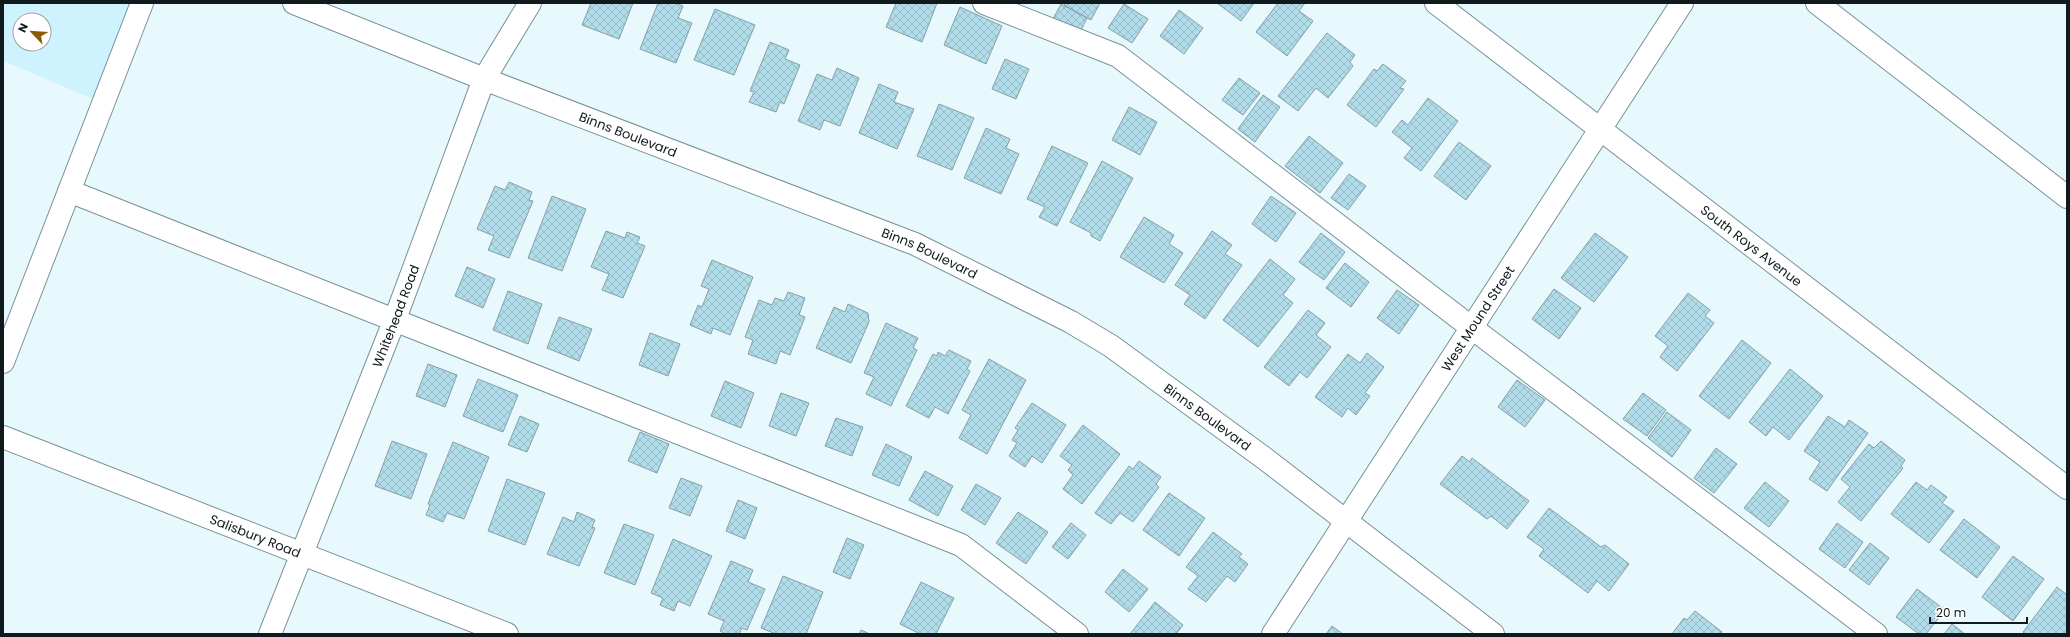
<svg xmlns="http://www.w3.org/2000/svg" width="2070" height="637" font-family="Poppins,sans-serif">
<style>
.built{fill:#cef3fe;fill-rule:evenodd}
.building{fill:url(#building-cross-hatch);stroke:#859fa7}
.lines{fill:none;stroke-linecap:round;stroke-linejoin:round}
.minor-casing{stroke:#789299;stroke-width:24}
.minor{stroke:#fff;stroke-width:22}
.labels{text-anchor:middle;stroke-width:4;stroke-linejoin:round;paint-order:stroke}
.street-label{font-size:13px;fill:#101a1d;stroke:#fff}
</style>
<defs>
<pattern id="building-cross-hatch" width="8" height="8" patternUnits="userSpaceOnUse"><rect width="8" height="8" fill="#b1dce9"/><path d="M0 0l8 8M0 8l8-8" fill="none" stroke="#97bcc7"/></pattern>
</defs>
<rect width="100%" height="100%" fill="#e8f9fe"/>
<path class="built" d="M3,3h147l-40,103 -107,-45zM20,20h24v24h-24z"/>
<g class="building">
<polygon points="591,3 633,3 619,39 582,25"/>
<polygon points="658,3 676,3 683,6 678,18 692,23 676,63 640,49"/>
<polygon points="896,3 937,3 922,42 886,27"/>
<polygon points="1066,3 1100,3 1091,20 1064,5"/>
<polygon points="1217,3 1254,3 1241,21"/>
<polygon points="1278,3 1305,3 1299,11 1313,21 1287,56 1256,32"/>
<polygon points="1061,4 1087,18 1080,32 1053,19"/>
<polygon points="1124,4 1148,19 1132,43 1108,28"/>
<polygon points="960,7 1002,26 986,64 944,45"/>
<polygon points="715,9 755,25 734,75 694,60"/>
<polygon points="1179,10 1203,28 1184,54 1160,36"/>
<polygon points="1327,33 1355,55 1350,62 1353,66 1328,98 1316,88 1298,111 1278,96"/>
<polygon points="770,42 789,50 785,59 800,65 784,104 780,102 776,112 749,102 754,92 750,91"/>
<polygon points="1005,59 1029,69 1016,99 992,89"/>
<polygon points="1383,64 1406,81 1400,88 1404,89 1376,127 1347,105 1374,69 1377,71"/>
<polygon points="837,68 859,78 840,126 824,120 820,130 798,121 817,74 832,80"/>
<polygon points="1239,78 1260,93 1243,115 1222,100"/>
<polygon points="879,84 898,92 894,102 914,109 897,149 859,133"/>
<polygon points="1263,95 1280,107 1255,142 1238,129"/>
<polygon points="1428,98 1458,121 1421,171 1404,158 1412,148 1392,132 1402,120 1408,125"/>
<polygon points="939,104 974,118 952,170 917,156"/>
<polygon points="1129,107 1157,122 1140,155 1112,140"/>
<polygon points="986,128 1010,139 1006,148 1019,154 1001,194 964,178"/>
<polygon points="1309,136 1343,163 1320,193 1285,166"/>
<polygon points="1459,142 1491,166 1466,200 1434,176"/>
<polygon points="1052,146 1088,163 1057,226 1039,217 1045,207 1027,199"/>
<polygon points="1102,161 1133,178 1100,241 1091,236 1091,233 1070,222"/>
<polygon points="1349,174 1366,186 1348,210 1331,198"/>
<polygon points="509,182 532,192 529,200 533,201 509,258 488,250 494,236 477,229 495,186 505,190"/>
<polygon points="552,196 586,209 562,271 528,258"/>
<polygon points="1271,196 1296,213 1276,242 1252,224"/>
<polygon points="1144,217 1174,235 1169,244 1183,253 1164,283 1120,257"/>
<polygon points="606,231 625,238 627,232 640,237 637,243 645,246 623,298 602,290 609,274 591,267"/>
<polygon points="1212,231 1232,245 1225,254 1242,265 1205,319 1184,304 1190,295 1175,285"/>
<polygon points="1321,233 1345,252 1324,280 1299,262"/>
<polygon points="1595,233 1628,257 1594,302 1561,278"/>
<polygon points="1270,259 1295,279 1283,295 1293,303 1258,347 1223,320"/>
<polygon points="712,260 753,277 730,335 713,328 711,334 690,325 698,305 702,307 709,289 701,286"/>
<polygon points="1345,263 1369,282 1351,307 1326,288"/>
<polygon points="467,267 495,279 483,308 455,296"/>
<polygon points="1554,289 1581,308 1559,339 1532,319"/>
<polygon points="1397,290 1419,305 1399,334 1377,318"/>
<polygon points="508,291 542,304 528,344 493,330"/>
<polygon points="788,292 805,298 799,315 805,317 790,355 780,351 776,364 748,354 753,340 745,337 759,300 772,305 775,298 784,301"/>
<polygon points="1688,293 1710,310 1705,316 1714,323 1677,371 1660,357 1668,346 1655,336"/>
<polygon points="848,304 868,313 869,322 851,363 816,348 834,307 845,312"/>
<polygon points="1308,310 1325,323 1316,335 1331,347 1307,378 1300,372 1289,386 1264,367"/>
<polygon points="559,317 592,329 579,361 547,348"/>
<polygon points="886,323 918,338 913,348 917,350 891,406 866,394 874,377 864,373"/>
<polygon points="650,333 680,344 668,376 639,365"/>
<polygon points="1742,340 1771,363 1729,419 1699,396"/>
<polygon points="949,350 971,361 967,369 970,371 948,414 935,407 929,418 906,406 933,354 937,356 938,352 945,356"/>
<polygon points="1367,353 1384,367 1365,393 1370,396 1356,415 1348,408 1342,417 1315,397 1348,354 1360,363"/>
<polygon points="989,359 1026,380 987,454 959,438 971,415 962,410"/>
<polygon points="428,364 457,375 445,407 416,396"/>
<polygon points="1790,369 1823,396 1789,440 1773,427 1766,436 1749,422"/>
<polygon points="478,379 518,395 503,432 463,416"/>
<polygon points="1517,380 1545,400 1525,427 1498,407"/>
<polygon points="725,381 754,393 741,428 711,416"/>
<polygon points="781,393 809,403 796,436 769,426"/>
<polygon points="1643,393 1666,410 1647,436 1623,419"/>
<polygon points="1032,403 1066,425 1042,463 1032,456 1025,467 1009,456 1017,443 1012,440 1018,430 1015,428"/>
<polygon points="1667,412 1691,430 1672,457 1648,438"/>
<polygon points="520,416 539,424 527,452 508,445"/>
<polygon points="1828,416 1845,427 1849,420 1868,433 1827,491 1809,479 1820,462 1804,451"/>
<polygon points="836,418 863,427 852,456 825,446"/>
<polygon points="1083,425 1120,454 1082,504 1063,489 1073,475 1068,470 1072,465 1060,456"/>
<polygon points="640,432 669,444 657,473 628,461"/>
<polygon points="392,441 427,454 411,499 375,486"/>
<polygon points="1881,441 1905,460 1901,466 1903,468 1861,521 1838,502 1850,487 1841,479 1869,444 1874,448"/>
<polygon points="453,442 489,457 464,519 447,513 443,522 426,515 430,505 428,504"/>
<polygon points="886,444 912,457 899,486 872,475"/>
<polygon points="1716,448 1737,464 1714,493 1694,478"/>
<polygon points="1462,456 1470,462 1472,458 1529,501 1507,529 1491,516 1487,519 1440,484"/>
<polygon points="1139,461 1161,477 1156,484 1159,487 1133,522 1120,513 1111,524 1095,513 1129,466 1133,469"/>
<polygon points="925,471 953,486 938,516 909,500"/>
<polygon points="681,478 702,486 690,516 669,508"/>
<polygon points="507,479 545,493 525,545 488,531"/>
<polygon points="1765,482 1789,501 1769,527 1744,508"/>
<polygon points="1916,482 1927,490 1931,485 1947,497 1942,503 1954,511 1929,543 1891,514"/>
<polygon points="976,484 1001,498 985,525 961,510"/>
<polygon points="1169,493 1205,518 1179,556 1143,530"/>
<polygon points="738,500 757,508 745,539 726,531"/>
<polygon points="1549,508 1601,547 1605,545 1629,564 1609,591 1597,581 1588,593 1539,556 1544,549 1527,537"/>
<polygon points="577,512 595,520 592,527 595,528 579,566 547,554 563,517 574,522"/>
<polygon points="1018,512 1048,532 1026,564 996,543"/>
<polygon points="1964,519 2000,547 1977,578 1940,550"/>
<polygon points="1071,523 1086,535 1068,559 1052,547"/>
<polygon points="1837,523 1863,542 1845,568 1819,549"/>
<polygon points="624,524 654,535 635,585 604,573"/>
<polygon points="1213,532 1242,554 1239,557 1248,564 1235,582 1227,576 1206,602 1188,589 1198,576 1186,567"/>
<polygon points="847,538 864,545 850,579 833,572"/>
<polygon points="673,539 712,556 690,606 678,601 674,611 660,605 663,598 651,593"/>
<polygon points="1870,543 1889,558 1869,585 1849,570"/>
<polygon points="2013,556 2044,579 2013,621 1982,597"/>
<polygon points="731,561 753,570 748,582 765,589 747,630 742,628 739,634 726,634 720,631 724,621 708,614"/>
<polygon points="1123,569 1148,589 1129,612 1105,592"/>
<polygon points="783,576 823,592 806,634 776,634 761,628"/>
<polygon points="921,582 954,598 936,634 920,634 900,624"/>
<polygon points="2057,587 2067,595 2067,634 2025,634 2023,632"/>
<polygon points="1917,589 1945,610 1926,634 1919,634 1896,617"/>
<polygon points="1155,602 1183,625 1176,634 1130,634"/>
<polygon points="1695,611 1722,632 1720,634 1672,634 1684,618 1687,620"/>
<polygon points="1952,624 1965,634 1944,634"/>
<polygon points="1332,626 1343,634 1326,634"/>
<polygon points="861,630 870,634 859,634"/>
</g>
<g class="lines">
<g class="minor-casing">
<g id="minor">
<path id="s1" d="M294,3l190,76 431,165 156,78 40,24 153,112 229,176"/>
<polyline points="984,3 1118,56 1472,328 1876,634"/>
<path id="s2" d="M1436,3l631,485"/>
<polyline points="1817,3 2067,197"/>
<polyline points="69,191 961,545 1077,634"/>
<polyline points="3,362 142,3"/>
<path id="s3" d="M3,437l504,197"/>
<path id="s4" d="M270,634l125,-315 89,-240 46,-76"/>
<path id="s5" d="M1273,634l409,-631"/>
</g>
</g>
<use href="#minor" class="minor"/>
</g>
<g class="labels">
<g class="street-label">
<text dy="5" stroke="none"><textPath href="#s1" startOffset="359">Binns Boulevard</textPath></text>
<text dy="5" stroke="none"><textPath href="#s2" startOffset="398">South Roys Avenue</textPath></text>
<text dy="5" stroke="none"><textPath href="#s1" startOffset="683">Binns Boulevard</textPath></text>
<text dy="5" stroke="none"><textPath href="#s4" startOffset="342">Whitehead Road</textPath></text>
<text dy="5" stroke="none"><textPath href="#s5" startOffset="376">West Mound Street</textPath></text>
<text dy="5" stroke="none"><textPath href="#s1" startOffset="1007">Binns Boulevard</textPath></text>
<text dy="5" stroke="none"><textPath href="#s3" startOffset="271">Salisbury Road</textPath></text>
</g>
</g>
<rect width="2070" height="637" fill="none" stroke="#101a1d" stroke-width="8"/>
<g transform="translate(32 32) rotate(295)"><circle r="19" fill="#ffffff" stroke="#9fa3a5"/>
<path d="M0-3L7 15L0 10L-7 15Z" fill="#8c5a05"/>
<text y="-6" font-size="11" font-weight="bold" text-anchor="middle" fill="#101a1d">N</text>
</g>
<path d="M1930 617v6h97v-6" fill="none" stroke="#101a1d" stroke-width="2"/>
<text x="1936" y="617" font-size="12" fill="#101a1d" stroke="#ffffff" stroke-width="3" paint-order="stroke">20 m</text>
</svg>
